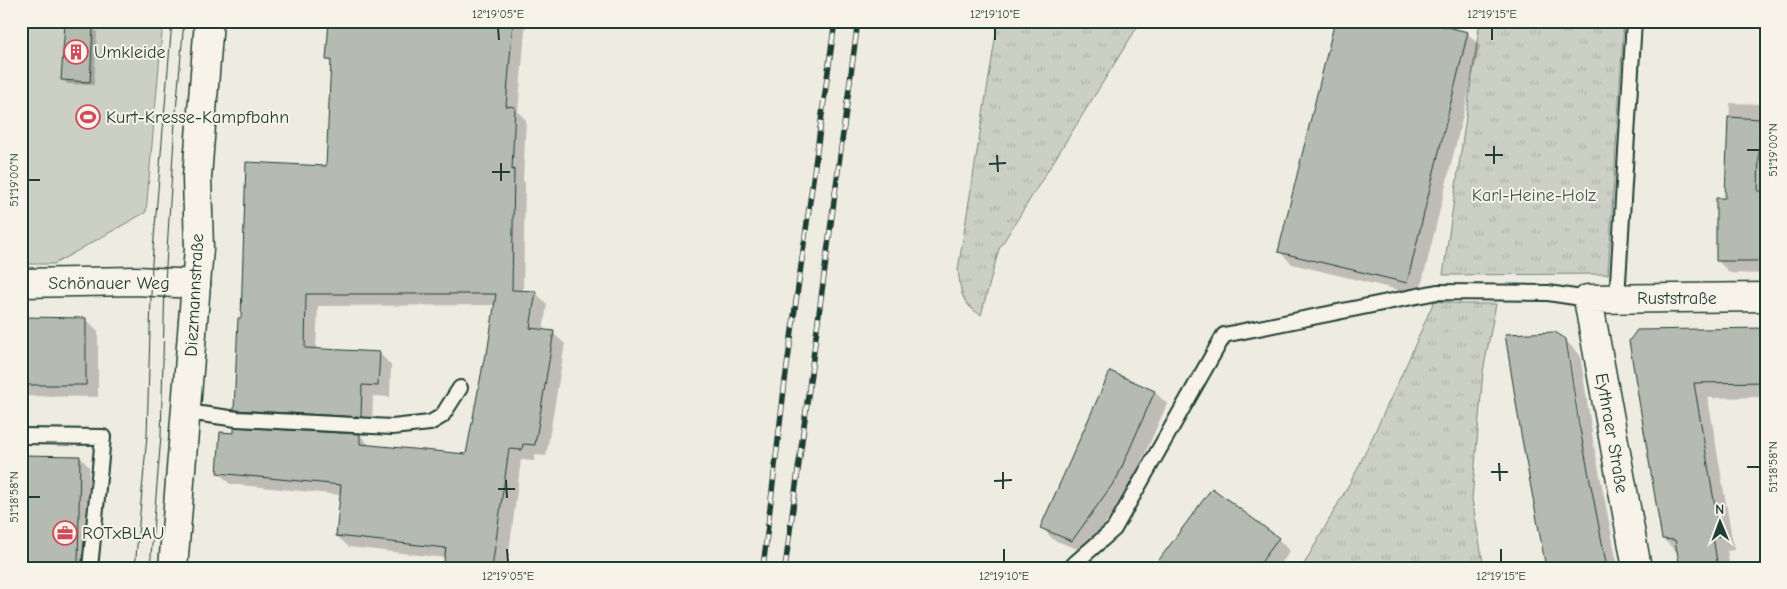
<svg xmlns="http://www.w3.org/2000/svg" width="1787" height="589" font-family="'Comic Neue',sans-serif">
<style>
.park{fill:url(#park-tufts);stroke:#76867c}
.pitch{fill:#cccfc4;stroke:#76867c}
.shadow{fill:#0003;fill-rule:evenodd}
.building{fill:#b5bbb0;stroke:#1f3d34}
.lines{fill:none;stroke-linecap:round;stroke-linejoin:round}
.lane-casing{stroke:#1f3d34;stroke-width:18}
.street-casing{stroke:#1f3d34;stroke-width:31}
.secondary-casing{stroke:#1f3d34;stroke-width:31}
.lane{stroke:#f7f3e8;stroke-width:14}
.street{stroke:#f7f3e8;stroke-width:28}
.secondary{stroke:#f7f3e8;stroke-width:28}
.tram{stroke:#1f3d34;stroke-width:1}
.rail-casing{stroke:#1f3d34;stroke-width:5.5}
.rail{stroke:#f7f3e8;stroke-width:4;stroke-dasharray:11;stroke-linecap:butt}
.ticks{fill:none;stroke:#1f3d34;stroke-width:2}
.labels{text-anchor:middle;stroke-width:4;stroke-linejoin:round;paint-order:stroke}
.poi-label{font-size:18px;fill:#1f3d34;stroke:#f7f3e8;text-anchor:start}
.park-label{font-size:18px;fill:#425a51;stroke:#f7f3e8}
.street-label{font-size:18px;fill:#1f3d34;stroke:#f7f3e8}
.neatline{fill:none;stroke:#1f3d34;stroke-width:2}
.ticks-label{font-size:12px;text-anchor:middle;fill:#1f3d34}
</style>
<defs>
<pattern id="park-tufts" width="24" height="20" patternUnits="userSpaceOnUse" patternTransform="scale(1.25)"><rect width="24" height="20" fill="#cccfc4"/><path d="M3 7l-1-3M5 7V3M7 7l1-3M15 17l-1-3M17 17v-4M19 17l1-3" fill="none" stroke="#afb3a9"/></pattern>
</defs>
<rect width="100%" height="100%" fill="#eeece1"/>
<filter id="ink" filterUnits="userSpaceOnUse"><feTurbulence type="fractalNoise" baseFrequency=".02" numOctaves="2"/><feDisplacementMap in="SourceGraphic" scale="10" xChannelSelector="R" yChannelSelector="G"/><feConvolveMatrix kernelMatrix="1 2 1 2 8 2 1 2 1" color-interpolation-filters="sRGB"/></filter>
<g filter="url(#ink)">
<g class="park">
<path d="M998,21h143l-142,228 -18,66c-21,-12 -20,-24 -23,-45z"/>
<polygon points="1480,21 1624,21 1608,274 1443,275"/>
<polygon points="1434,301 1464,304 1496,304 1483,372 1472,499 1484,568 1302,568 1357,470 1408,361"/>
</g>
<polygon class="pitch" points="21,21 163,21 146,212 54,264 21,264"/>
<g class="shadow">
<polygon points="330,21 526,21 518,112 526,120 523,180 525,183 523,292 535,292 547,304 543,331 553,333 565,344 546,456 535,455 534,461 521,460 507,568 444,568 446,558 349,547 337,536 342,495 230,484 218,472 360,435 371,447 467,456 488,356 496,305 318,306 316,350 379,353 391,365 390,397 373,396 372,428 248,421 236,409 242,320 327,167 332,64 327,59"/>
<polygon points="1417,21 1468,34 1480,46 1419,295 1292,264 1280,252"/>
<polygon points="92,27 97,32 94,85 67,84 63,79"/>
<polygon points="1730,103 1760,104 1766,110 1766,274 1730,273 1717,260 1726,199"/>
<polygon points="21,319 86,319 98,331 98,397 21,396"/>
<polygon points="1766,330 1766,397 1708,398 1734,550 1727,551 1730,568 1682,568 1678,553 1663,539 1631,341"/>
<path d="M1565,340l15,15 13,85 25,128h-71zM1566,346h2l13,84 -3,1z"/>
<polygon points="1110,373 1155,392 1167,404 1129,490 1085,552 1054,540 1042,528"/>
<polygon points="80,457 89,467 88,568 21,568"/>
<polygon points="1278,539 1290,551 1278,568 1155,568"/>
</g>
<g class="building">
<polygon points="329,21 513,21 506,106 515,107 512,170 514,169 512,290 536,291 530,328 554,331 535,445 523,444 522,450 509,449 492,568 443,568 446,548 336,536 341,485 217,473 220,432 234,433 234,427 360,434 360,444 466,454 485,354 487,354 496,294 306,294 305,348 380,352 378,386 362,385 361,417 234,410 238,318 241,318 246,162 326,166 331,60 326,60"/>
<polygon points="1335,21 1422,21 1468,32 1407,283 1278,252"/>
<polygon points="65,24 93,26 90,82 61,80"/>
<polygon points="1728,117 1760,119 1758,191 1766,191 1766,261 1716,261 1716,198 1725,198"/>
<polygon points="21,317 86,318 86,385 21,385"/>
<polygon points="1766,328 1766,382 1694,383 1720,536 1713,537 1718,568 1680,568 1675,540 1662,539 1629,341 1637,330"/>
<polygon points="1555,332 1566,339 1579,424 1607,568 1546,568 1521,434 1505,334"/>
<polygon points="1110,371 1155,391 1117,478 1072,541 1040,528"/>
<polygon points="21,455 80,456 78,568 21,568"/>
<polygon points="1212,488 1279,538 1257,568 1153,568"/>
</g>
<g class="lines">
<g class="lane-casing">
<g id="lane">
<polyline points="1617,298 1634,21"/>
<polyline points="187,412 237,419 392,427 430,423 442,416 460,388"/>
<polyline points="21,436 103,437 90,568"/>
<polyline points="1076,568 1074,564 1114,529 1224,335 1437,292 1548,293 1588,299"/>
</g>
</g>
<g class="street-casing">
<g id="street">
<polyline points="21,283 136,281 196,284"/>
<polyline points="1637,568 1588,299 1766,297"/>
</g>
</g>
<g class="secondary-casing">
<polyline id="secondary" points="173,568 196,284 199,249 197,177 209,21"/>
</g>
<use href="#lane" class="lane"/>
<use href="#street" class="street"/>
<use href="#secondary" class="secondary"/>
<g class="tram">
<polyline points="135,568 147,436 152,262 172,21"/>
<polyline points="150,568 161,436 165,282 175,122 184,21"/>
</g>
<g class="rail-casing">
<g id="rail">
<polyline points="763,568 785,381 835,21"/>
<polyline points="785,568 858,21"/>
</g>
</g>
<use href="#rail" class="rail"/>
</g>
</g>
<path class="ticks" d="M498,28l1,12M995,28v12M1492,28v12M1494,146v18M1747,150h13M997,155l1,17M1485,155h18M501,163v18M989,164l17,-1M492,172h18M28,180h12M1499,463l1,18M1747,467h13M1003,472v17M1491,472h17M506,480l1,18M994,481l18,-1M498,489h17M28,497h12M507,549l1,13M1004,549v13M1501,549v13"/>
<defs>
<g id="building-ring" transform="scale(1.25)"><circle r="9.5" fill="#f7f3e8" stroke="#d1495b" stroke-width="1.5"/><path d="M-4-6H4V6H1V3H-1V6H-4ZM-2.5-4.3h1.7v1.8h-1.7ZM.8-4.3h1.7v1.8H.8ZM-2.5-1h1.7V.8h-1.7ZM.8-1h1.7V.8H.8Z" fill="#d1495b"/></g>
<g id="stadium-ring" transform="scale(1.25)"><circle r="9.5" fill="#f7f3e8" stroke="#d1495b" stroke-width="1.5"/><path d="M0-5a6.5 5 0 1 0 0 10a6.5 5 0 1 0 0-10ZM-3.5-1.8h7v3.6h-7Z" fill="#d1495b"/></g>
<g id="office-ring" transform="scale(1.25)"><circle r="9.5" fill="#f7f3e8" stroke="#d1495b" stroke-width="1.5"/><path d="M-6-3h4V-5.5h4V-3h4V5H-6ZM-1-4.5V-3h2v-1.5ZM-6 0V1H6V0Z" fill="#d1495b"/></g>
</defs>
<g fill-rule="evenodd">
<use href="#building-ring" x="76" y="52"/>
<use href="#stadium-ring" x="88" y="117"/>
<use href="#office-ring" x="65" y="533"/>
</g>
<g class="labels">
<g class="poi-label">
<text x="94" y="58">Umkleide</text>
<text x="106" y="123">Kurt-Kresse-Kampfbahn</text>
<text x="82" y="539">ROTxBLAU</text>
</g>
<g class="park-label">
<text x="1534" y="201">Karl-Heine-Holz</text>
</g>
<g class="street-label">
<text x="109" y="289">Schönauer Weg</text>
<text transform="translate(194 295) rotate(-87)" y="6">Diezmannstraße</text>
<text x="1677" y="304">Ruststraße</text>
<text transform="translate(1612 433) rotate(80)" y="6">Eythraer Straße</text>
</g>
</g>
<rect width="1787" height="589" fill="none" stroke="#f7f3e8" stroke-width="55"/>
<g transform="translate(1720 522) rotate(359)" stroke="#f7f3e8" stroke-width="4" paint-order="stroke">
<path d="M0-4L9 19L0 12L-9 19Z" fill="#1f3d34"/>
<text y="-8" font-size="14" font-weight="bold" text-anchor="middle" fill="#1f3d34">N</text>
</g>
<rect x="28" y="28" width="1732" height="534" class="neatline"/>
<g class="ticks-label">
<text x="498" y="18">12°19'05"E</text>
<text x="995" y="18">12°19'10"E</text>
<text x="1492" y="18">12°19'15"E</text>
<text transform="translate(1773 150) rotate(-90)" y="4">51°19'00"N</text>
<text transform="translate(14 180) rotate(-90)" y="4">51°19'00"N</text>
<text transform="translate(1773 467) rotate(-90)" y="4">51°18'58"N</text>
<text transform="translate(14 497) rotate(-90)" y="4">51°18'58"N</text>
<text x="508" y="580">12°19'05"E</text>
<text x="1004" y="580">12°19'10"E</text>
<text x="1501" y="580">12°19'15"E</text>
</g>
</svg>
